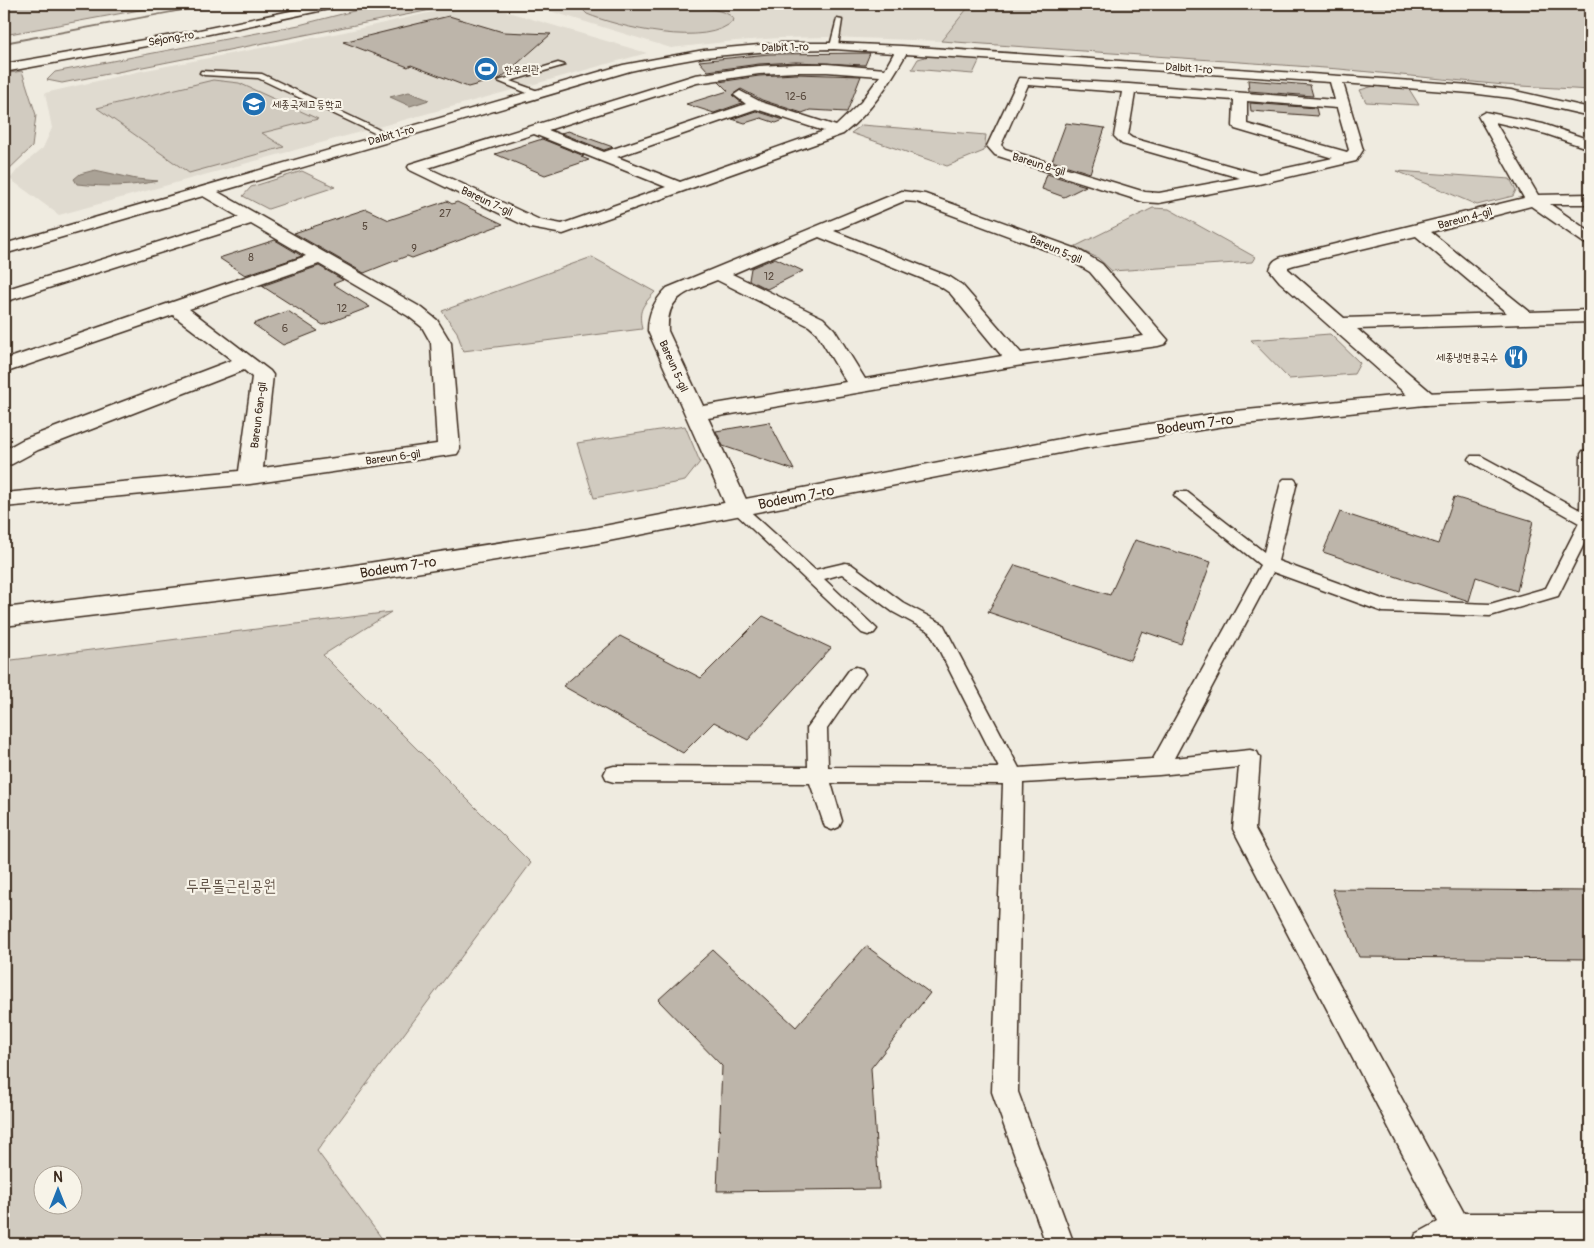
<svg xmlns="http://www.w3.org/2000/svg" width="1594" height="1248" font-family="Pangolin,'Poor Story',sans-serif">
<style>
.built{fill:#e0dbd0}
.green{fill:#d1cbc0;stroke:#867a6f;fill-rule:evenodd}
.water{fill:#aaa296;stroke:#7e7266}
.lines{fill:none;stroke-linecap:round;stroke-linejoin:round}
.stream{fill:#7e7266;fill-rule:evenodd}
.building{fill:#bdb5aa;stroke:#3b2a1e}
.service-casing{stroke:#3b2a1e;stroke-width:3}
.minor-casing{stroke:#3b2a1e;stroke-width:3}
.tertiary-casing{stroke:#3b2a1e;stroke-width:3}
.trunk-casing{stroke:#3b2a1e;stroke-width:3}
.service{fill:#f7f3e8;fill-rule:evenodd}
.minor{fill:#f7f3e8;fill-rule:evenodd}
.tertiary{fill:#f7f3e8;fill-rule:evenodd}
.trunk{fill:#f7f3e8;fill-rule:evenodd}
.labels{text-anchor:middle;stroke-width:4.5;stroke-linejoin:round;paint-order:stroke}
.far-street-label{font-size:11px;fill:#3b2a1e;stroke:#f7f3e8}
.far-poi-label{font-size:11px;fill:#3b2a1e;stroke:#f7f3e8;text-anchor:start}
.number-label{font-size:11px;fill:#5c4d41}
.street-label{font-size:14px;fill:#3b2a1e;stroke:#f7f3e8}
.near-park-label{font-size:16px;fill:#605246;stroke:#f7f3e8}
</style>
<rect width="100%" height="100%" fill="#efebe0"/>
<filter id="ink" filterUnits="userSpaceOnUse"><feTurbulence type="fractalNoise" baseFrequency=".02" numOctaves="2"/><feDisplacementMap in="SourceGraphic" scale="10" xChannelSelector="R" yChannelSelector="G"/><feConvolveMatrix kernelMatrix="1 2 1 2 8 2 1 2 1" color-interpolation-filters="sRGB"/></filter>
<g filter="url(#ink)">
<g class="built">
<polygon points="468,4 481,4 647,53 59,215 10,179 19,168 43,148 52,128 45,93 141,71 344,32"/>
<polygon points="527,4 971,4 941,41 828,37 780,38 735,41 671,48"/>
</g>
<g class="green">
<polygon points="4,4 172,4 4,35"/>
<polygon points="381,4 461,4 62,83 47,80 55,72 299,25"/>
<path d="M588,4c23,0 139,-4 146,16 -26,29 -116,7 -147,-6l-4,-4z"/>
<polygon points="971,4 1590,4 1590,90 1504,85 1339,69 941,41"/>
<polygon points="929,56 980,59 973,74 912,69 918,59"/>
<polygon points="22,71 36,115 32,147 4,174 4,74"/>
<polygon points="213,80 239,83 318,119 262,133 284,147 189,173 97,108"/>
<polygon points="1374,86 1409,89 1419,105 1366,102 1360,90"/>
<polygon points="862,125 986,135 984,151 947,166 851,133"/>
<polygon points="302,171 335,187 268,209 243,196 251,187"/>
<polygon points="1397,171 1510,179 1516,190 1513,196 1477,205"/>
<polygon points="1153,208 1169,209 1255,257 1252,262 1112,271 1098,258 1074,247"/>
<path d="M592,257l63,35c-13,14 -17,18 -13,37l-179,22 -6,-19 -15,-21z"/>
<polygon points="1330,334 1360,363 1354,374 1289,379 1251,340"/>
<polygon points="685,426 700,462 685,481 594,498 577,443"/>
<path d="M391,612l-68,43 208,208 -214,288 69,93h-382v-583zM42,1176h30v30h-30z"/>
</g>
<g class="water">
<polygon points="409,92 429,100 410,106 390,97"/>
<path d="M95,170l41,9 22,2c-31,6 -50,6 -81,3l-3,-5 6,-5z"/>
</g>
<g class="lines">
<polygon class="stream" points="211,4 219,4 4,44 4,42"/>
</g>
<g class="building">
<polygon points="449,16 503,32 551,34 501,78 468,87 411,65 408,67 343,42"/>
<polygon points="870,53 865,65 796,62 759,64 708,71 699,61 769,54"/>
<polygon points="796,74 861,76 847,112 810,110 802,113 762,100 741,89 732,95 742,103 714,113 686,104 728,91 719,82 759,76"/>
<polygon points="1248,80 1310,85 1313,96 1249,91"/>
<polygon points="1250,103 1316,108 1318,116 1251,111"/>
<polygon points="756,111 784,120 776,123 761,118 745,123 732,119"/>
<polygon points="1066,123 1105,128 1090,173 1052,161"/>
<polygon points="568,131 613,147 604,150 561,133"/>
<polygon points="542,139 584,156 581,157 589,160 545,175 495,154"/>
<polygon points="1047,174 1086,186 1064,197 1042,189"/>
<polygon points="447,201 452,204 457,202 503,224 412,258 407,256 364,273 294,233 366,209 389,220"/>
<polygon points="275,240 302,256 245,275 219,258"/>
<polygon points="775,258 803,271 767,289 749,280 751,268"/>
<polygon points="319,266 343,280 333,284 370,307 323,325 262,286"/>
<polygon points="288,311 318,331 283,345 253,324"/>
<polygon points="769,422 794,470 723,446 716,431"/>
<polygon points="1454,497 1533,521 1517,591 1476,577 1469,601 1323,552 1340,512 1438,544"/>
<polygon points="1135,540 1211,562 1181,644 1142,631 1130,660 988,612 1015,565 1110,595"/>
<polygon points="763,616 831,648 748,740 714,722 683,753 563,686 620,636 701,678"/>
<polygon points="1332,889 1590,891 1590,959 1359,957"/>
<polygon points="866,946 930,993 871,1068 879,1189 717,1191 722,1066 658,1000 713,950 796,1027"/>
</g>
<g class="lines">
<g class="service-casing">
<g id="service">
<polygon points="837,19 842,20 838,46 834,48 830,46"/>
<polygon points="558,63 565,65 510,81 538,91 538,95 532,95 498,81"/>
<polygon points="201,71 262,74 392,136 391,138 385,138 258,78 204,75 200,73"/>
<polygon points="1588,450 1590,450 1590,532 1558,596 1490,616 1383,612 1273,572 1174,758 1250,750 1257,752 1260,758 1255,829 1464,1213 1590,1213 1590,1241 1480,1241 1481,1244 1412,1244 1416,1234 1438,1222 1233,829 1239,767 1159,775 1023,783 1018,1092 1074,1244 1046,1244 992,1092 1003,784 831,783 842,821 839,827 832,830 825,827 810,783 614,782 607,780 604,774 607,768 614,766 808,767 807,728 850,669 856,667 862,669 865,674 827,729 828,767 999,768 930,632 893,612 842,574 824,579 877,629 874,633 868,635 862,633 733,511 730,508 733,505 743,505 815,570 845,563 851,564 905,604 943,624 1019,768 1153,759 1260,565 1177,498 1174,495 1177,492 1187,492 1264,552 1281,482 1284,479 1294,479 1297,482 1278,561 1385,600 1490,604 1546,588 1579,523 1471,462 1469,459 1471,456 1481,456 1580,510 1581,454 1583,451"/>
</g>
</g>
<g class="minor-casing">
<g id="minor">
<path d="M781,43h53l68,3 568,39 41,5 79,18v8l-79,-18 -41,-5 -127,-10 20,67 -7,11 -97,23 -100,19 -15,-1 -149,-47 -8,-9 32,-68 110,6 206,16 -5,-18 -424,-28c-17,30 -35,58 -63,80l-280,100 -33,-6 -120,-58 -2,-3 2,-3 285,-89 64,-9 37,-2h31l58,5 9,-16 -60,-4 -53,1 -77,7 -51,9 -23,5 -412,121 204,116 15,12 14,23 9,106 -3,5 -207,30 -246,23v-14l235,-22 13,-94 -8,-7 -206,80 -26,14 -8,2v-16l18,-10 210,-80 -59,-45 -169,58v-13l302,-104 -55,-32 -247,78v-12l235,-73 -36,-21 -199,58v-10l619,-179 81,-15zM796,72h31l53,4 -19,26 -25,24 -75,-24 -21,-11 -6,4 12,9 -142,48 -56,-22 149,-47 62,-9zM1028,85l94,7 -8,44 8,8 118,34 -81,15 -14,-1 -140,-43 -4,-4zM1135,93l99,7 -1,26 2,3 98,29 -74,16 -127,-36 -4,-3zM1247,101l90,7 12,42 -2,2 -100,-28zM756,109l68,22 -144,51 -63,-25zM534,134l132,53 -104,37 -22,-4 -112,-52zM319,264l89,52 14,11 9,16 6,101 -174,24 10,-93 -3,-4 -81,-62z"/>
<path d="M1485,112l58,12 47,16v9l-44,-15 -51,-12 43,73 52,-1v10h-40l40,28v12l-6,-1 -53,-37 -100,26 99,80 60,-2v12l-233,7 76,65 3,5 -3,5 -8,1 -8,-1 -137,-122 -10,-12c2,-8 4,-10 12,-13l242,-59 -46,-82zM1416,236l91,77 -163,5 -56,-49v-2l6,-2z"/>
<path d="M902,191l23,3 152,55 25,15 66,76 -3,4 -7,2 -142,20 -308,52 42,90 -3,5 -9,2 -9,-2 -81,-182c0,-18 6,-30 19,-43zM904,201l13,1 148,55 25,15 54,64 -123,17 -59,-68 -12,-8 -116,-46zM819,237l119,48 12,8 52,63 -137,23 -31,-50 -11,-11 -91,-44zM717,280l92,46 7,6 30,50 -143,24 -35,-75c-2,-36 20,-39 49,-51z"/>
</g>
</g>
<g class="tertiary-casing">
<polygon id="tertiary" points="1590,386 1590,398 1425,405 1225,426 1086,448 588,545 323,588 4,626 4,608 323,570 588,529 1086,434 1225,412 1425,393"/>
</g>
<g class="trunk-casing">
<polygon id="trunk" points="324,4 343,4 338,7 190,38 4,72 4,64 190,32"/>
</g>
<use href="#service" class="service"/>
<use href="#minor" class="minor"/>
<use href="#tertiary" class="tertiary"/>
<use href="#trunk" class="trunk"/>
</g>
</g>
<defs>
<g id="stadium-disc" transform="scale(1.25)"><circle r="9.5" fill="#1f6fb2" stroke="#f7f3e8"/><path d="M0-5a6.5 5 0 1 0 0 10a6.5 5 0 1 0 0-10ZM-3.5-1.8h7v3.6h-7Z" fill="#fff"/></g>
<g id="school-disc" transform="scale(1.25)"><circle r="9.5" fill="#1f6fb2" stroke="#f7f3e8"/><path d="M0-5L7-2L0 1L-7-2ZM-4 1L0 2.5L4 1V4Q0 6-4 4Z" fill="#fff"/></g>
<g id="restaurant-disc" transform="scale(1.25)"><circle r="9.5" fill="#1f6fb2" stroke="#f7f3e8"/><path d="M-5-6h1v4h1v-4h1v4h1v-4h1v5L-1.5 .5V6h-2V.5L-5-1ZM5-6V6H3V1.5H1.5Q1.5-4 5-6Z" fill="#fff"/></g>
</defs>
<g fill-rule="evenodd">
<use href="#stadium-disc" x="486" y="69"/>
<use href="#school-disc" x="254" y="104"/>
<use href="#restaurant-disc" x="1516" y="357"/>
</g>
<g class="labels">
<g class="far-street-label">
<text transform="translate(171 38) rotate(-10)" y="4">Sejong-ro</text>
<text transform="translate(785 47) rotate(-2)" y="4">Dalbit 1-ro</text>
<text transform="translate(1189 68) rotate(4)" y="4">Dalbit 1-ro</text>
<text transform="translate(391 135) rotate(-16)" y="4">Dalbit 1-ro</text>
<text transform="translate(1039 164) rotate(17)" y="4">Bareun 8-gil</text>
<text transform="translate(487 201) rotate(25)" y="4">Bareun 7-gil</text>
<text transform="translate(1465 218) rotate(-15)" y="4">Bareun 4-gil</text>
<text transform="translate(1056 249) rotate(23)" y="4">Bareun 5-gil</text>
<text transform="translate(674 366) rotate(66)" y="4">Bareun 5-gil</text>
<text transform="translate(258 415) rotate(-83)" y="4">Bareun 6an-gil</text>
<text transform="translate(393 457) rotate(-8)" y="4">Bareun 6-gil</text>
</g>
<g class="far-poi-label">
<text x="504" y="73">한우리관</text>
<text x="272" y="108">세종국제고등학교</text>
<text x="1498" y="361" text-anchor="end">세종냉면콩국수</text>
</g>
<g class="number-label">
<text x="796" y="100">12-6</text>
<text x="445" y="217">27</text>
<text x="365" y="230">5</text>
<text x="414" y="252">9</text>
<text x="251" y="261">8</text>
<text x="769" y="280">12</text>
<text x="342" y="312">12</text>
<text x="285" y="332">6</text>
</g>
<g class="street-label">
<text transform="translate(1195 424) rotate(-8)" y="5">Bodeum 7-ro</text>
<text transform="translate(796 497) rotate(-11)" y="5">Bodeum 7-ro</text>
<text transform="translate(398 567) rotate(-9)" y="5">Bodeum 7-ro</text>
</g>
<g class="near-park-label">
<text x="231" y="891">두루뜰근린공원</text>
</g>
</g>
<rect width="1594" height="1248" fill="none" stroke="#f7f3e8" stroke-width="20"/>
<rect x="10" y="10" width="1574" height="1228" fill="none" stroke="#3b2a1e" stroke-width="2" filter="url(#ink)"/>
<g transform="translate(58 1190)"><circle r="24" fill="#f7f3e8" stroke="#aca397"/>
<path d="M0-4L9 19L0 12L-9 19Z" fill="#1f6fb2"/>
<text y="-8" font-size="14" font-weight="bold" text-anchor="middle" fill="#3b2a1e">N</text>
</g>
</svg>
